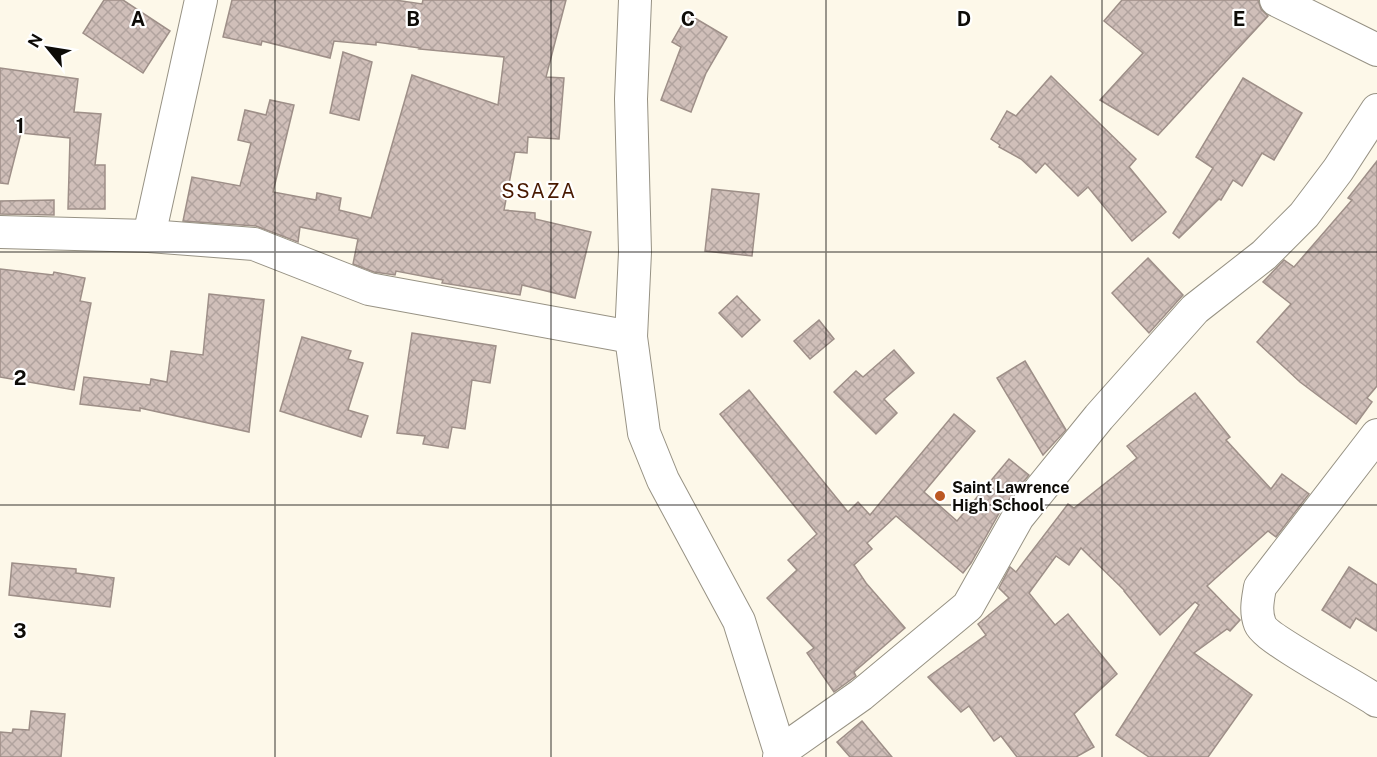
<svg xmlns="http://www.w3.org/2000/svg" width="1377" height="757" font-family="'Public Sans',sans-serif">
<style>
.building{fill:url(#building-cross-hatch);stroke:#9e8f88;stroke-width:1.5}
.lines{fill:none;stroke-linecap:round;stroke-linejoin:round}
.minor-casing{stroke:#979284;stroke-width:34}
.minor{stroke:#fff;stroke-width:32}
.grid{fill:none;stroke:#0d0b07;stroke-width:1.5;stroke-opacity:0.55}
.poi-dot{fill:#bc5822;stroke:#fff;stroke-width:2}
.labels{text-anchor:middle;stroke-width:4.5;stroke-linejoin:round;paint-order:stroke}
.poi-label{font-size:16px;font-weight:bold;fill:#0d0b07;stroke:#fff;text-anchor:start}
.quarter-label{font-size:20px;letter-spacing:1.5px;fill:#481900;stroke:#fff}
.grid-label{font-size:20px;text-anchor:middle;font-weight:bold;fill:#0d0b07;stroke:#fff;stroke-width:4.5;stroke-linejoin:round;paint-order:stroke}
</style>
<defs>
<pattern id="building-cross-hatch" width="8" height="8" patternUnits="userSpaceOnUse" patternTransform="scale(1.5)"><rect width="8" height="8" fill="#d0bfb9"/><path d="M0 0l8 8M0 8l8-8" fill="none" stroke="#b1a39e"/></pattern>
</defs>
<rect width="100%" height="100%" fill="#fdf8e9"/>
<g class="building">
<polygon points="104,0 123,0 170,31 143,73 83,33"/>
<polygon points="232,0 395,0 422,4 423,0 566,0 546,77 564,78 559,139 528,137 527,153 515,152 504,210 535,213 535,219 591,232 575,298 522,285 520,295 442,283 443,280 396,271 395,275 374,272 353,264 358,239 300,227 298,242 256,226 183,221 192,177 240,186 251,143 238,140 245,110 266,115 270,100 294,105 273,192 316,200 317,193 341,198 339,210 371,218 412,75 498,105 504,57 419,49 420,48 376,42 376,45 334,41 330,58 262,41 261,45 223,37"/>
<polygon points="1122,0 1258,0 1261,9 1268,16 1158,135 1100,100 1143,53 1104,21"/>
<polygon points="688,14 727,37 706,73 691,112 661,100 681,47 672,42"/>
<polygon points="343,52 372,62 359,120 330,113"/>
<polygon points="0,68 78,79 74,112 101,114 95,165 105,165 105,209 68,209 70,138 21,133 8,184 0,183"/>
<polygon points="1051,76 1136,159 1129,167 1166,212 1132,241 1088,187 1078,196 1045,163 1036,173 1021,159 999,147 1000,145 991,139 1007,111 1016,116"/>
<polygon points="1243,78 1302,113 1274,160 1262,153 1242,186 1233,180 1221,200 1219,199 1179,238 1173,233 1213,168 1196,157"/>
<polygon points="1377,161 1377,386 1367,398 1372,402 1356,424 1300,382 1257,342 1291,304 1263,282 1284,260 1294,267 1352,200 1348,198"/>
<polygon points="712,189 759,194 752,256 705,251"/>
<polygon points="54,200 54,215 0,214 0,201"/>
<polygon points="1148,258 1183,295 1149,333 1112,293"/>
<polygon points="0,269 53,275 54,272 85,278 80,301 91,303 74,390 0,377"/>
<polygon points="209,294 264,300 249,432 140,408 140,411 80,404 84,377 150,385 151,379 167,382 171,351 203,355"/>
<polygon points="737,296 760,320 742,337 719,313"/>
<polygon points="819,320 834,339 810,359 794,341"/>
<polygon points="412,333 496,346 490,383 472,380 465,429 452,427 448,448 423,444 425,436 397,433"/>
<polygon points="302,337 351,351 348,359 363,363 348,410 368,416 361,437 280,411"/>
<polygon points="894,350 914,373 884,399 897,413 876,434 834,392 856,371 863,377"/>
<polygon points="1025,361 1066,430 1043,455 997,378"/>
<polygon points="749,390 848,512 858,502 870,515 954,414 975,431 924,492 957,521 1009,459 1029,475 1002,508 971,563 963,573 896,516 867,543 872,549 854,565 866,583 905,628 854,672 856,676 834,692 807,653 814,648 767,598 797,570 788,560 817,534 720,414"/>
<polygon points="1195,393 1230,437 1226,440 1271,489 1282,474 1309,494 1276,537 1268,531 1207,586 1240,620 1230,631 1227,629 1194,653 1252,695 1208,757 1149,757 1116,735 1199,605 1195,602 1160,635 1124,591 1124,590 1081,548 1069,565 1056,556 1029,593 1055,625 1068,614 1117,674 1074,714 1094,747 1076,757 1017,757 1001,736 994,741 969,706 961,712 928,677 986,635 978,624 1009,598 999,588 1010,567 1016,572 1068,504 1074,508 1137,458 1127,446"/>
<polygon points="12,563 76,569 76,573 114,578 110,607 9,595"/>
<polygon points="1349,567 1377,585 1377,631 1356,618 1350,628 1322,610"/>
<polygon points="31,711 65,714 61,757 0,757 0,732 12,733 13,729 29,730"/>
<polygon points="862,721 892,757 850,757 837,742"/>
</g>
<g class="lines">
<g class="minor-casing">
<g id="minor">
<polyline points="635,0 631,99 635,252 631,337 644,433 663,480 739,621 780,752 779,757"/>
<polyline points="1276,0 1377,50"/>
<polyline points="0,232 149,236 254,244 369,289 631,337"/>
<polyline points="149,236 201,0"/>
<path d="M1377,435l-117,152c-2,12 -5,24 0,37 6,15 97,63 117,77"/>
<polyline points="780,752 861,695 968,606 1018,517 1099,417 1195,309 1264,255 1304,215 1338,170 1377,110"/>
</g>
</g>
<use href="#minor" class="minor"/>
</g>
<path class="grid" d="M275,0v757M551,0v757M826,0v757M1102,0v757M0,252h1377M0,505h1377"/>
<circle class="poi-dot" cx="940" cy="496" r="6"/>
<g class="labels">
<g class="poi-label">
<text x="952" y="493">Saint Lawrence<tspan x="952" dy="18">High School</tspan></text>
</g>
<g class="quarter-label">
<text x="539" y="198">SSAZA</text>
</g>
</g>
<g class="grid-label">
<text x="138" y="26">A</text>
<text x="413" y="26">B</text>
<text x="688" y="26">C</text>
<text x="964" y="26">D</text>
<text x="1239" y="26">E</text>
<text x="20" y="133">1</text>
<text x="20" y="385">2</text>
<text x="20" y="638">3</text>
</g>
<g transform="translate(48 48) rotate(300)" stroke="#ffffff" stroke-width="4.5" paint-order="stroke">
<path d="M0-4.5L10 22L0 15L-10 22Z" fill="#0d0b07"/>
<text y="-9" font-size="16" font-weight="bold" text-anchor="middle" fill="#0d0b07">N</text>
</g>
</svg>
